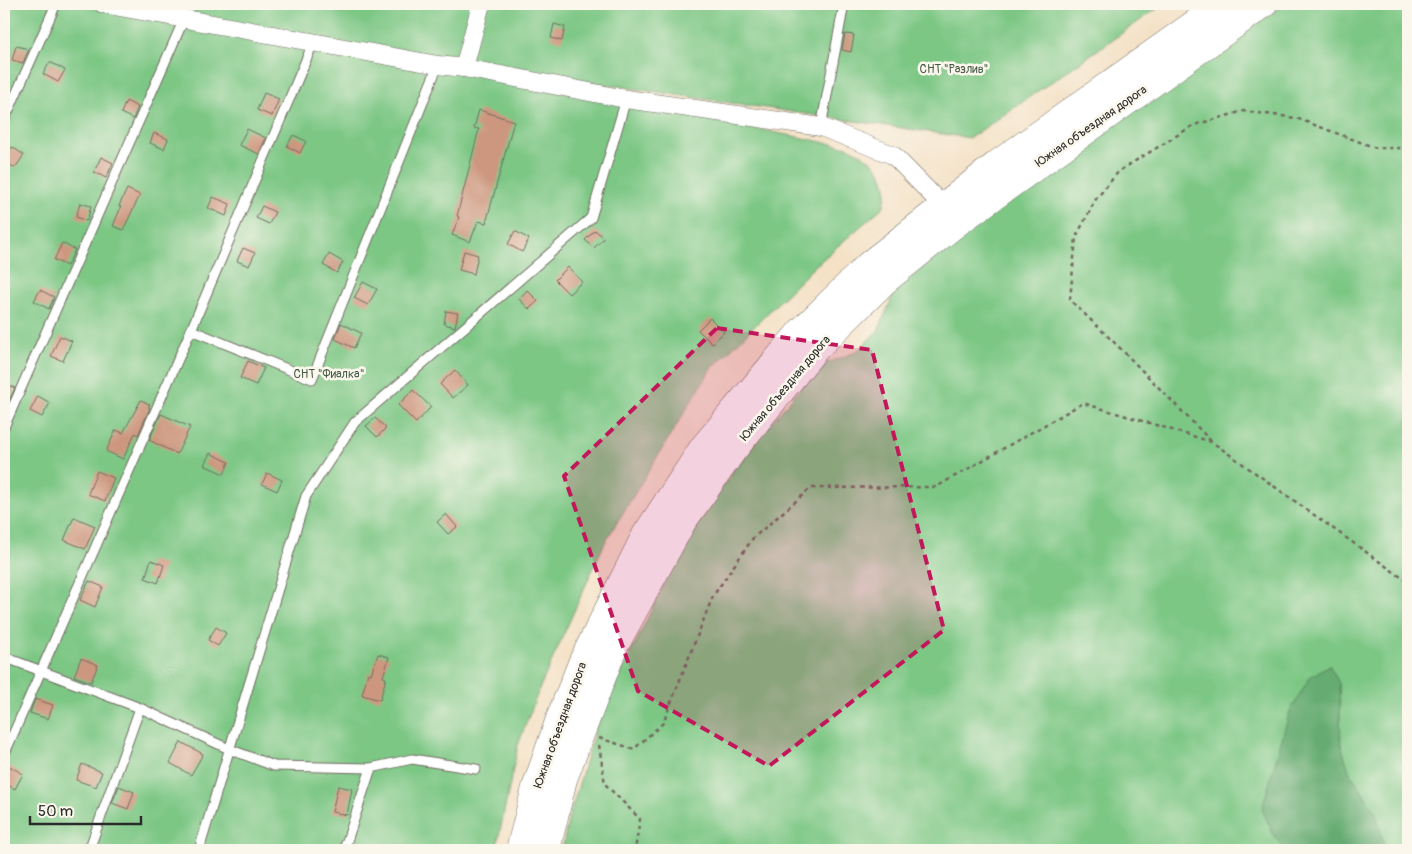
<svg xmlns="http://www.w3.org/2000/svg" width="1412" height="854" font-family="Pangolin,sans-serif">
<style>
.green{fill:#7dc785;stroke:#547958}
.forest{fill:#66ac72;stroke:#486c4e}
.building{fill:#cd977f}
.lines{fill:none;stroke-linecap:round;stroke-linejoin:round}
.lane-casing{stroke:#716b61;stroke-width:11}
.street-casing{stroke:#716b61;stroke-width:19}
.primary-casing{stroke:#716b61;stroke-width:29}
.path{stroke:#716b61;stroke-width:2.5;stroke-dasharray:4 4;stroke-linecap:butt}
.lane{stroke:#fff;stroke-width:9}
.street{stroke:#fff;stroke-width:18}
.primary{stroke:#fff;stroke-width:28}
.marked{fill:#c2185b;fill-opacity:0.2;stroke:#c2185b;stroke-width:4;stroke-dasharray:10 6;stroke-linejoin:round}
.labels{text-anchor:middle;stroke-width:5;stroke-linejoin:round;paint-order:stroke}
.park-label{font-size:12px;fill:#445a46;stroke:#fbf7ec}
.street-label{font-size:12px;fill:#2b2b2b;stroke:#fbf7ec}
</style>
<rect width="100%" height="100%" fill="#fbf7ec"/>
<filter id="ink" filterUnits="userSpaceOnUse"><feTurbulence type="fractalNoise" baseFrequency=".02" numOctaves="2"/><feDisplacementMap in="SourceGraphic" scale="10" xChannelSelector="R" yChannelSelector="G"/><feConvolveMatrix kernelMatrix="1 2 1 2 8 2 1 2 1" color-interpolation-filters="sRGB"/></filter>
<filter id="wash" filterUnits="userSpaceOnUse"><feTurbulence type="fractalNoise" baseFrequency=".0096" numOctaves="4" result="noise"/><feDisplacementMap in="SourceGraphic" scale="20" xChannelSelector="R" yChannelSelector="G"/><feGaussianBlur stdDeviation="1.12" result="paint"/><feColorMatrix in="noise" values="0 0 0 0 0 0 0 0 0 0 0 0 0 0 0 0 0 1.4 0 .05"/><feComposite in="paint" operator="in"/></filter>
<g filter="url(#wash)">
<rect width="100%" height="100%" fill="#f4e1c6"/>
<g class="green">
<path d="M4,4h1160l-194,134 -641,-94 519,103c17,8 34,19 38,39 1,6 -1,14 -2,20l-69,60 -104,103 -106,173 -65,145 -22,58 -22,105h-492z"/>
<polygon points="1285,4 1408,4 1408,850 562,850 568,821 597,723 679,553 740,460 819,366 856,352 879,329 894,293 974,222"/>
</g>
<polygon class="forest" points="1329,665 1339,683 1341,745 1349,771 1375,812 1384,845 1388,850 1287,850 1275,838 1262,809 1290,711 1310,677"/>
<g id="blocks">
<g class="building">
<polygon points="554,24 565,27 562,41 551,38"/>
<polygon points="845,34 854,35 851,52 842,50"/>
<polygon points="16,46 29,49 23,63 12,60"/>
<polygon points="50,62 65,70 58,82 43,74"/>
<polygon points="264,93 279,99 272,116 257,110"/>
<polygon points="126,101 138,107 133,119 121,113"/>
<polygon points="479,110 514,121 486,223 478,221 470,242 452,235 459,217 457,216 479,129 474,128"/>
<polygon points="247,129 266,138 259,154 239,145"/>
<polygon points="154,133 168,139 164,149 150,143"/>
<polygon points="293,135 306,141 300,153 287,146"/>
<polygon points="12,147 24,155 15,168 4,161"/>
<polygon points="101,157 113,163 106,178 94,172"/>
<polygon points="127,189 140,195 123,230 113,226 121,207 119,206"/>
<polygon points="213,197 230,204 226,216 208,208"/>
<polygon points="80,203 91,206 87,221 76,217"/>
<polygon points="262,206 275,212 269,224 256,218"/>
<polygon points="595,230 604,238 594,248 585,240"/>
<polygon points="515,231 529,239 522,252 508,244"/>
<polygon points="62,243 75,250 67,266 54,260"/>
<polygon points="243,248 255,253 249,266 237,261"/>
<polygon points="464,251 478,255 474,274 459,270"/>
<polygon points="329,254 343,262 337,273 323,265"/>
<polygon points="568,267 582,282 569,294 555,280"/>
<polygon points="363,282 377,289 368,305 354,298"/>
<polygon points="40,290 54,297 49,309 34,301"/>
<polygon points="527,290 538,301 529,309 519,299"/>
<polygon points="446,311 458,313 455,327 444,324"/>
<polygon points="710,318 724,332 712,344 698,330"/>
<polygon points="341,323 361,333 354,348 335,339"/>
<polygon points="60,336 72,341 63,361 51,356"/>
<polygon points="248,361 264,368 256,385 240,378"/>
<polygon points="455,370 468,385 453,398 440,384"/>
<polygon points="4,383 15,388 4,412"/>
<polygon points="413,390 431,407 416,423 398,405"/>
<polygon points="38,396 50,403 42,417 30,411"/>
<polygon points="141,400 150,405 148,407 150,408 138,435 135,433 123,459 106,451 116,430 123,433"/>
<polygon points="161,414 190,427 177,454 149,440"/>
<polygon points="375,418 386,428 377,437 366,426"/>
<polygon points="210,453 229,462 224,474 204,465"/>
<polygon points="97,471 114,478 105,501 88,494"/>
<polygon points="267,473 282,480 277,491 262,484"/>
<polygon points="446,514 457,527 448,534 437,522"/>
<polygon points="74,517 95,526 85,549 64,540"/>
<polygon points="151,560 164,565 158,583 145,578"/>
<polygon points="89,581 103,587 95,607 80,600"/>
<polygon points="216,627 226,633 218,646 208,640"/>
<polygon points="378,654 389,657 383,677 386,678 380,700 362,695 368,673 371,674"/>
<polygon points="81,658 98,665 91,682 74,676"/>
<polygon points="35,699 53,705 48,719 30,713"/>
<polygon points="181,742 203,754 191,775 170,763"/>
<polygon points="4,763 23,774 15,789 4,783"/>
<polygon points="82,764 102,772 96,787 76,780"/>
<polygon points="119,786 134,792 128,809 112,803"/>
<polygon points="338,786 352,789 347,815 332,812"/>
</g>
</g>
</g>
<g filter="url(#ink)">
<use href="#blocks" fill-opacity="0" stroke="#716b61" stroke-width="1"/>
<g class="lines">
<g class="lane-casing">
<g id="lane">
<polyline points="4,121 56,4"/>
<polyline points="821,127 844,4"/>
<polyline points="191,330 312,379 438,65"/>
<polyline points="4,427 184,19"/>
<polyline points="4,657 140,708 229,749 274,766 371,768 412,759 476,769"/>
<polyline points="4,755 191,330 314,41"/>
<polyline points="89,850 140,708"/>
<polyline points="199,850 306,496 355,422 591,218 626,99"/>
<polyline points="344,850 371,768"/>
</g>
</g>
<g class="street-casing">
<g id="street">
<polyline points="103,4 438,65 464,68 626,99 821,127 893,155 943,206"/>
<polyline points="464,68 481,4"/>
</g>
</g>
<g class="primary-casing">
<g id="primary">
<polyline points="520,850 536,788 561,716 583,661 646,535 704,447 800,333 869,265 998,164 1223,4"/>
<polyline points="546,850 563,779 613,648 682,522 733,450 814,350 885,280 956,223 1263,4"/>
</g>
</g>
<g class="path">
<polyline points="1211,441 1122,350 1070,300 1076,237 1096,199 1119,171 1194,125 1244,111 1296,118 1376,148 1408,148"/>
<polyline points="599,738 634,749 663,723 713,596 753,538 811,488 936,487 1083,403 1212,442 1408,582"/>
<polyline points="599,745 605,784 640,819 635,850"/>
</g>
<use href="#lane" class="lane"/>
<use href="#street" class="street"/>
<use href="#primary" class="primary"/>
</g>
</g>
<path class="marked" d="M717,328l155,22 72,280 -175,136 -131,-75 -74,-215z"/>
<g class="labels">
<g class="park-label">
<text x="954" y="73">СНТ "Разлив"</text>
<text x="329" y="378">СНТ "Фиалка"</text>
</g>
<g class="street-label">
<text transform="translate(1091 126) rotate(-35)" y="4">Южная объездная дорога</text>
<text transform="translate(785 388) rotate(-50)" y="4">Южная объездная дорога</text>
<text transform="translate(560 725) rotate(-70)" y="4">Южная объездная дорога</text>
</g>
</g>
<rect width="1412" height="854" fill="none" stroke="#fbf7ec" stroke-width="20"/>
<path d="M30 816v8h111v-8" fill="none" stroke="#2b2b2b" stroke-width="2.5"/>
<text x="38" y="816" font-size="15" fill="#2b2b2b" stroke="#fbf7ec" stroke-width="4" paint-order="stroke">50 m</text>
</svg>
